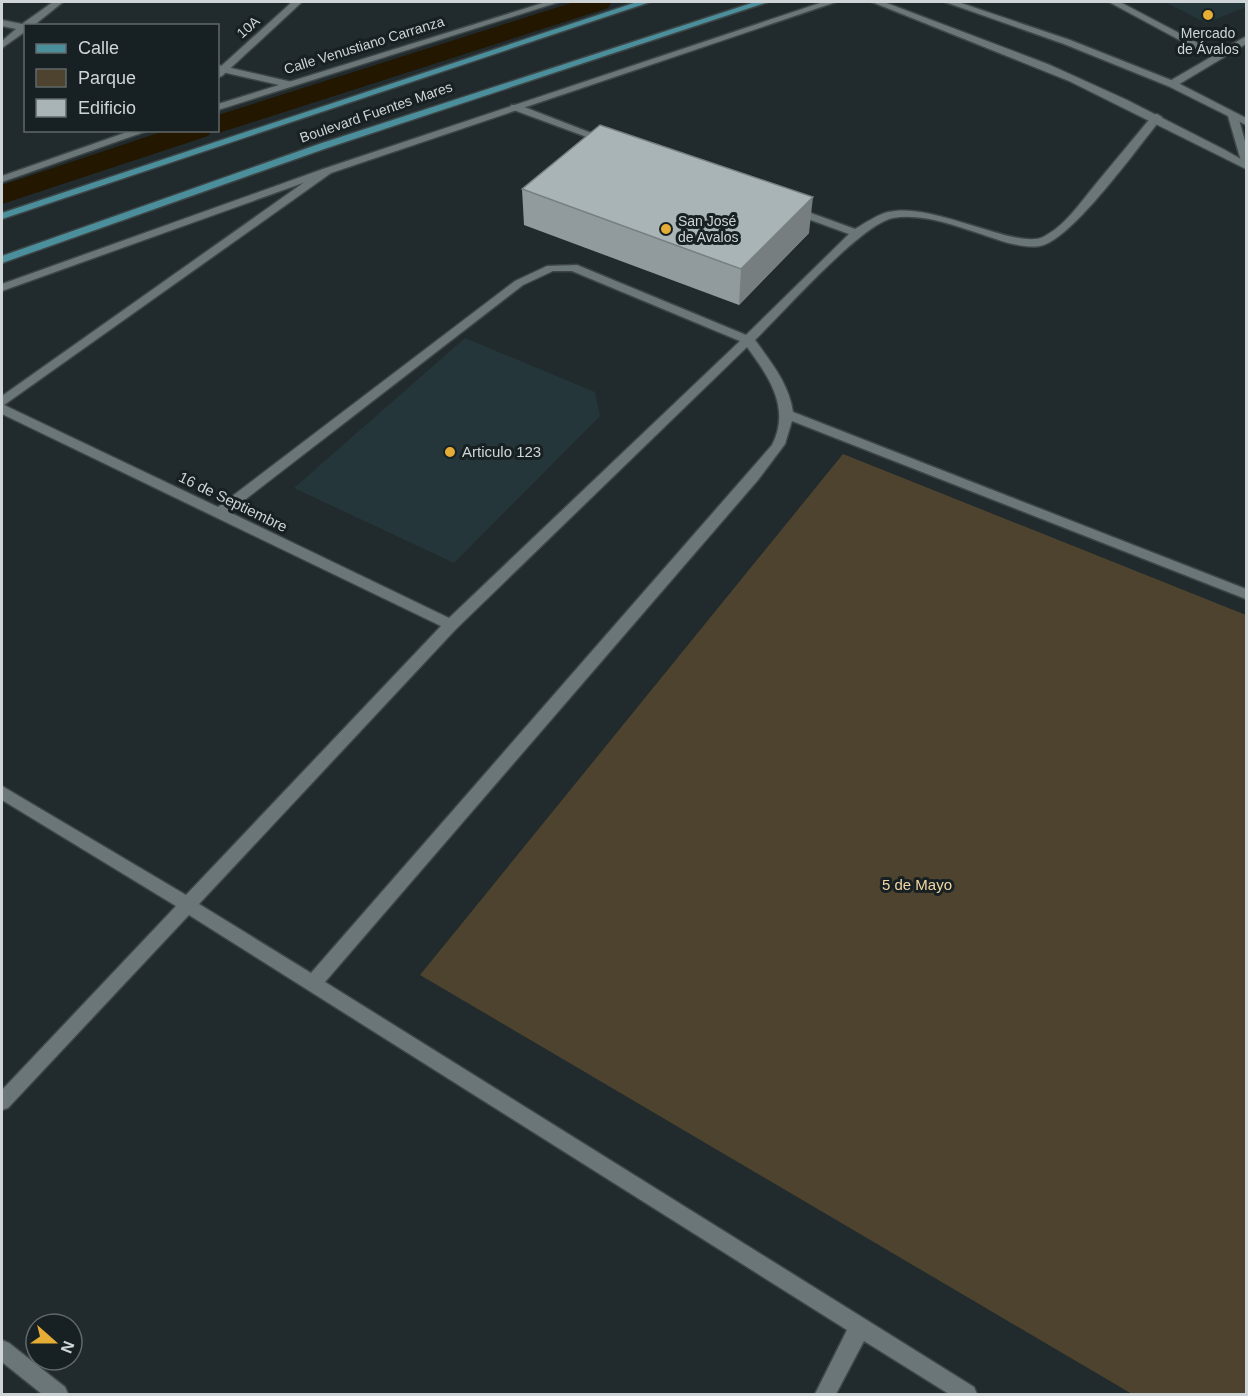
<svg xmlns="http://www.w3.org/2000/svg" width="1248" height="1396" font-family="Arial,sans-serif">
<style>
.built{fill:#25363a}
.green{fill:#4e432e}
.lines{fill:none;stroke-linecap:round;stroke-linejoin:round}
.canal{fill:#241700;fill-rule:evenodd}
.service-casing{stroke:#3d4546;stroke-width:3}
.minor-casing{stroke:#3d4546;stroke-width:3}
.tertiary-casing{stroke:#3d4546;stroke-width:3}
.primary-casing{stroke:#3d4546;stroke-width:3}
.service{fill:#6b7678;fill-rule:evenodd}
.minor{fill:#6b7678;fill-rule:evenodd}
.tertiary{fill:#6b7678;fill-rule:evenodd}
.primary{fill:#4b8f9c;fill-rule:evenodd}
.wall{fill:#919b9d}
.shaded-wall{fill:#767e80}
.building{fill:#a9b4b7;stroke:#767e80;stroke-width:1.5}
.poi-dot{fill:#e6ad36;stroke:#172022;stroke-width:2}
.labels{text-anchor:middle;stroke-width:6;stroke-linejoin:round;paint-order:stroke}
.far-street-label{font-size:14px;fill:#cfd5d6;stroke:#172022}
.far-poi-label{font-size:14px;fill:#cfd5d6;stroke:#172022}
.poi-label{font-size:15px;fill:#cfd5d6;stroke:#172022;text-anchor:start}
.street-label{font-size:15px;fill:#cfd5d6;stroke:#172022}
.park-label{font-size:15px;fill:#f3d6a3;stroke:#172022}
</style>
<rect width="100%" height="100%" fill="#212a2c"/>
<g class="built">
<polygon points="1165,2 1246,2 1246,7 1206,23"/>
<polygon points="465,338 595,392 600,416 454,563 294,488"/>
</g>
<polygon class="green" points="843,454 1246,615 1246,1394 1132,1394 420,975"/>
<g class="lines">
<polygon class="canal" points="574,2 612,2 608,8 228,130 218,133 212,131 208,136 2,204 2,185 167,130 218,130 218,115"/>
<g class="service-casing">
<polygon id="service" points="1109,2 1120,2 1217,53 1243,38 1246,37 1246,44 1176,86 1168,86 1168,82 1211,57"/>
</g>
<g class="minor-casing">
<g id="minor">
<polygon points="53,2 63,2 33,26 26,26 26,31 2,48 2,41 16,29 2,26 2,20 22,24"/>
<polygon points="218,65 292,82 293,84 288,87 218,71"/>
<polygon points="511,105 519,105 612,141 603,143 511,109"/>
<polygon points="1233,113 1238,116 1246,145 1246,164 1241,161 1228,116"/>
<path d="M1157,114l5,3 -1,2c-23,28 -89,121 -121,127 -20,3 -44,-7 -62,-13 -26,-8 -57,-20 -85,-15 -32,6 -111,96 -138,122 16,22 34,44 38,72l453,177v10l-454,-178 -7,23 -27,36 -433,502 649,405 3,7h-28l-85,-53 -28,53h-21l32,-64 -658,-415 -181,193 -6,2v-20l174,-184 -174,-106v-14l184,109 255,-269 -439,-212v-18l321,-227h8v4l-327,232 214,102 297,-226 32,-15 30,-1 169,70 103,-101 -60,-22v-4h8l58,21c10,-6 22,-14 33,-17 44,-11 128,38 155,25 22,-11 37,-34 52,-52 19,-23 39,-47 58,-70zM553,271h19l168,70 -291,277 -220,-106 294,-227zM747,347c22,30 44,61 25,98l-461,528 -112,-69 257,-275z"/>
<polygon points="2,1340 9,1343 65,1387 68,1394 42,1394 2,1362"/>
</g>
</g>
<g class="tertiary-casing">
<g id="tertiary">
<polygon points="292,2 302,2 222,76 218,77 218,69"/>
<polygon points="546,2 559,2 218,110 218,104"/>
<polygon points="823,2 836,2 331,173 2,291 2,284 323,169"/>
<polygon points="872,2 884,2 1050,65 1127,100 1225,150 1246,162 1246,169 1069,81"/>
<polygon points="945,2 958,2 1070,40 1176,82 1246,118 1246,125 1168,86 1064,44"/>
<polygon points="133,130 150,130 2,182 2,176"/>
</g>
</g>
<g class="primary-casing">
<g id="primary">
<polygon points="637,2 650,2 2,219 2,213"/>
<polygon points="755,2 768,2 327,148 2,263 2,256 319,144"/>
</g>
</g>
<use href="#service" class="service"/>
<use href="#minor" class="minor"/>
<use href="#tertiary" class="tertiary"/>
<use href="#primary" class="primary"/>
</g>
<polygon class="wall" points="522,189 809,233 739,305 524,225"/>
<polygon class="shaded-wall" points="813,197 809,233 739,305 741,269"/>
<polygon class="building" points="600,125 813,197 741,269 522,189"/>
<g class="poi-dot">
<circle cx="1208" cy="15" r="6"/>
<circle cx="666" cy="229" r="6"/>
<circle cx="450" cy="452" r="6"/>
</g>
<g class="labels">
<g class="far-street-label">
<text transform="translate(248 27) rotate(-42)" y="5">10A</text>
<text transform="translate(364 45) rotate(-17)" y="5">Calle Venustiano Carranza</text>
<text transform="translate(376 112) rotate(-19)" y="5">Boulevard Fuentes Mares</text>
</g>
<g class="far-poi-label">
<text x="1208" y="38">Mercado<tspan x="1208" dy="16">de Ávalos</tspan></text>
<text x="678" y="226" text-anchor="start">San José<tspan x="678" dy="16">de Avalos</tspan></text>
</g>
<g class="poi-label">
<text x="462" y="457">Articulo 123</text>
</g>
<g class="street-label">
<text transform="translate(233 502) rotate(26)" y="5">16 de Septiembre</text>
</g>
<g class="park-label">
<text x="917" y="890">5 de Mayo</text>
</g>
</g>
<rect width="1248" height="1396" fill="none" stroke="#cfd5d6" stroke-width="6"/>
<rect x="24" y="24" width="195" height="108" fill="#172022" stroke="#61686a" stroke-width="1.5"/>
<rect x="36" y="44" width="30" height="9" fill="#4b8f9c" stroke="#61686a" stroke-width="1.5"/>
<text x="78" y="54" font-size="18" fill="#cfd5d6">Calle</text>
<rect x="36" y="69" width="30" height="18" fill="#4e432e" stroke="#61686a" stroke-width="1.5"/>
<text x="78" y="84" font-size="18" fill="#cfd5d6">Parque</text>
<rect x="36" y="99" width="30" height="18" fill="#a9b4b7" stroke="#61686a" stroke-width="1.5"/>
<text x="78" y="114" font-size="18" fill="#cfd5d6">Edificio</text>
<g transform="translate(54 1342) rotate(111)"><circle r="28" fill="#172022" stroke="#61686a" stroke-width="1.5"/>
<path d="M0-4.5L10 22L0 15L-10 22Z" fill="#e6ad36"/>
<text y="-9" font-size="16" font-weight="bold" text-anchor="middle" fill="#cfd5d6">N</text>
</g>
</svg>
